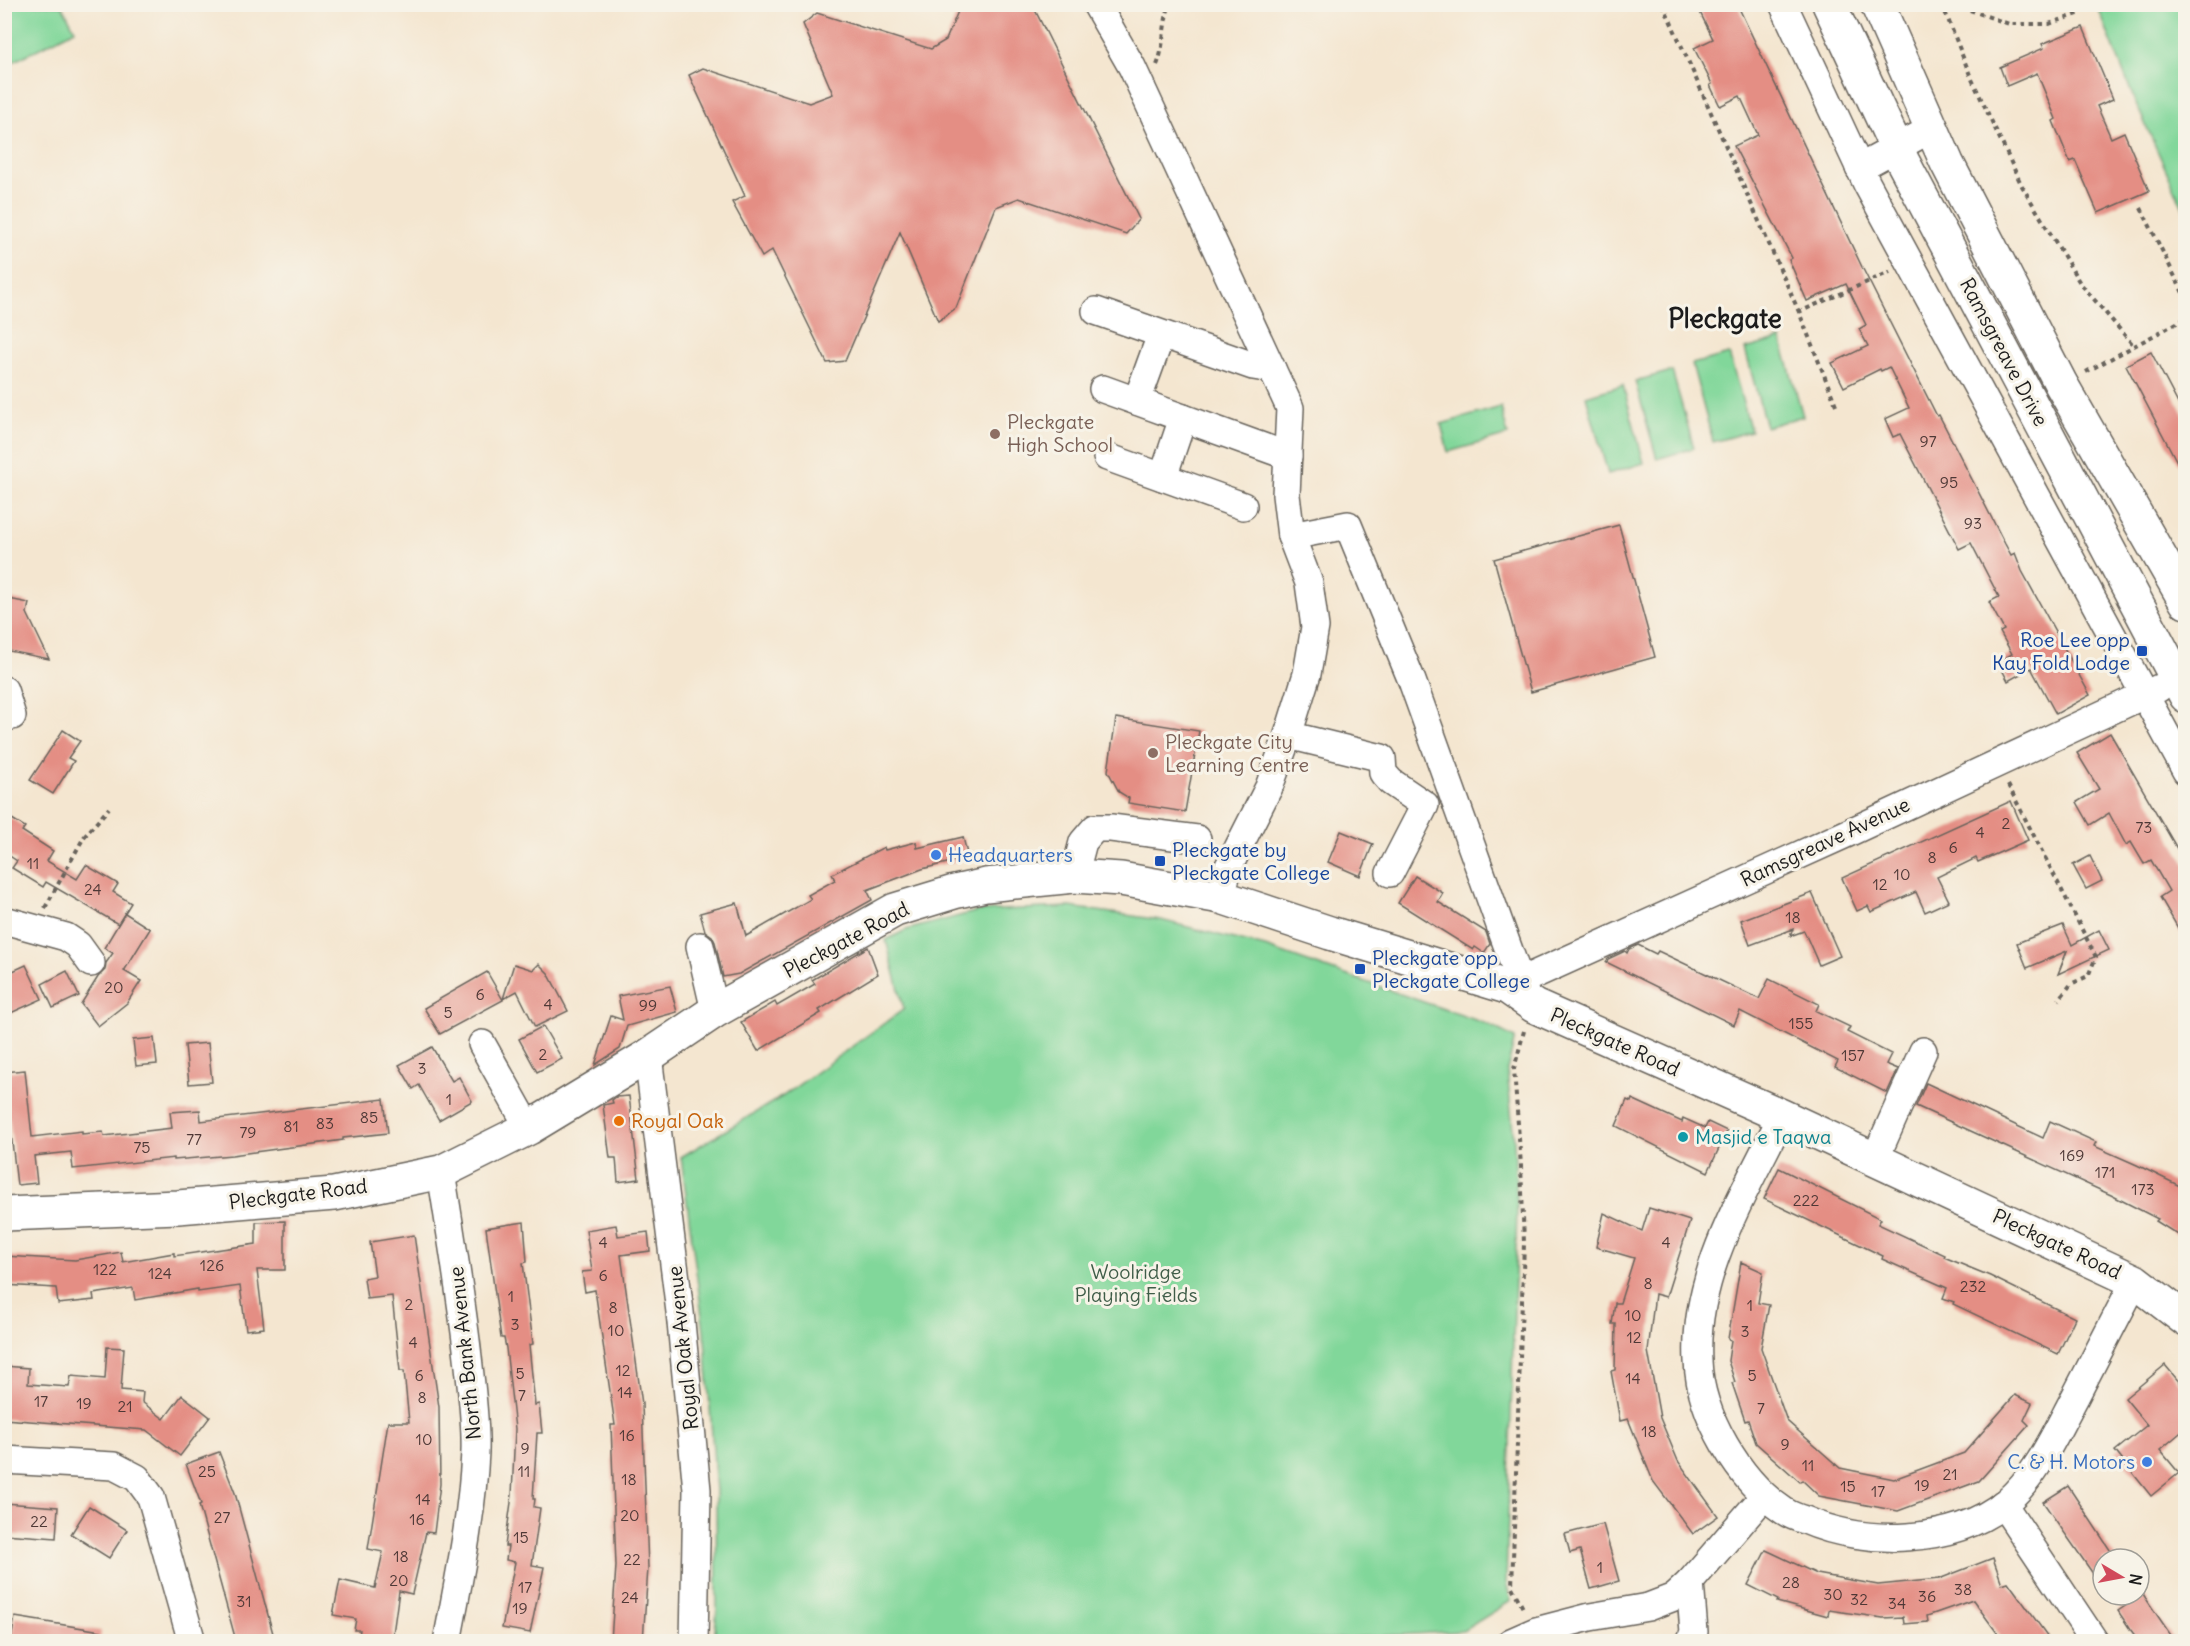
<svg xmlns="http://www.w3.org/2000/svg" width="2190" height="1646" font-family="Delius,sans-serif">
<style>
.green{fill:#81d79a;stroke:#4e7a5b;stroke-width:1.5}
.building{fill:#e48e84}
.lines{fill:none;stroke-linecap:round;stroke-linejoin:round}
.minor-casing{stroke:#68635b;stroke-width:30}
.major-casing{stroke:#68635b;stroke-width:36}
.highway-casing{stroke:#68635b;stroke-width:36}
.path{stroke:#68635b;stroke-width:4;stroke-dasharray:4.5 4.5;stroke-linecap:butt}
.minor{stroke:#fff;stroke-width:27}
.major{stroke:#fff;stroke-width:33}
.highway{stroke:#fff;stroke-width:33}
.education-dot{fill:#8d6e63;stroke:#f7f3e8;stroke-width:2}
.transit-dot{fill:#1a4fb4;stroke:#f7f3e8;stroke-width:2}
.shop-dot{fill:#3f7fe0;stroke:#f7f3e8;stroke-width:2}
.food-dot{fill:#e8710a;stroke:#f7f3e8;stroke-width:2}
.culture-dot{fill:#0f9aa8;stroke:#f7f3e8;stroke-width:2}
.labels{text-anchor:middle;stroke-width:6;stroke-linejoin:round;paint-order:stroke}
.number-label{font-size:16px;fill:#4e3836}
.street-label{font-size:20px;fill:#1c1c1c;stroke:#f7f3e8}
.education-label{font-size:20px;fill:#785e54;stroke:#f7f3e8;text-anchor:start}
.transit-label{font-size:20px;fill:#164399;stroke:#f7f3e8;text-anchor:start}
.shop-label{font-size:20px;fill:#366cbe;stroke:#f7f3e8;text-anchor:start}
.food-label{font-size:20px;fill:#c56008;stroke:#f7f3e8;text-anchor:start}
.culture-label{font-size:20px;fill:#0d838f;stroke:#f7f3e8;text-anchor:start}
.park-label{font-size:20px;fill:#3f5d48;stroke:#f7f3e8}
.district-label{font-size:26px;font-weight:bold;fill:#1c1c1c;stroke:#f7f3e8}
</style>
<rect width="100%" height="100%" fill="#f7f3e8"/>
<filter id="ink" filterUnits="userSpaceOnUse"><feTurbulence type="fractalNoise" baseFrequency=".0167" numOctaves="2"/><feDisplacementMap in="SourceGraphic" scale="12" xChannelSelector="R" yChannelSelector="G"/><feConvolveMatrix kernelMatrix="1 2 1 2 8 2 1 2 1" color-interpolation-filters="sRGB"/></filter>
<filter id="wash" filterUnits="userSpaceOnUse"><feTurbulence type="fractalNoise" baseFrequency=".008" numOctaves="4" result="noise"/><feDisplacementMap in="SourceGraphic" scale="24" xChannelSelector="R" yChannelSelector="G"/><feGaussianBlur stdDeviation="1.35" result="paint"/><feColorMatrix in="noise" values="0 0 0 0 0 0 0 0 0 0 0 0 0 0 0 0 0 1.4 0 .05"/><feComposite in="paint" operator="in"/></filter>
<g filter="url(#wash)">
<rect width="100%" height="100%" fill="#f4e6d0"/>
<g class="green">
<polygon points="5,4 62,5 75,30 5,66"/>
<polygon points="2097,5 2185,5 2185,212 2134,99"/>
<polygon points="1781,339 1803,416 1766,427 1745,349"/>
<polygon points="1729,354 1751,431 1713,442 1692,364"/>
<polygon points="1672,371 1694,448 1657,459 1635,381"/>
<polygon points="1623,385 1644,463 1608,474 1586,396"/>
<polygon points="1501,407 1508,435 1448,452 1441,424"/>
<polygon points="1070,907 1161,920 1265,947 1487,1024 1515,1038 1507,1070 1514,1140 1517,1209 1506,1582 1511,1601 1463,1631 1299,1641 714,1641 717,1608 716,1491 705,1339 681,1157 783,1096 904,1009 886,940 906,930 978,911"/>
</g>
<g id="blocks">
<g class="building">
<polygon points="961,4 1032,4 1139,219 1126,234 1019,198 996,207 956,308 938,321 900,232 845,361 827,363 772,250 762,257 732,202 745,196 689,75 703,68 809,103 833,94 803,24 817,13 931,49 946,40"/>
<polygon points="1696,4 1737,4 1862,267 1937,416 1939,415 2005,544 2011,555 2015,553 2022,571 2090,695 2056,714 2031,668 2008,681 1998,662 2012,654 2000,632 2004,630 1989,602 1999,597 1971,543 1959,549 1900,434 1893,437 1885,419 1909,408 1889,367 1881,371 1880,369 1844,387 1832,363 1868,346 1859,329 1866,325 1846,284 1807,301 1789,260 1792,258 1734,146 1758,135 1740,96 1720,106 1710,85 1712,84 1694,48 1713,39"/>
<polygon points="2083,27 2113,99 2097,106 2111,138 2124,132 2149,191 2098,213 2075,160 2070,162 2053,121 2056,119 2037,73 2007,86 2000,67 2044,48 2042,44"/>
<polygon points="2151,352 2186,419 2186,479 2126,365"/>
<polygon points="1619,525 1655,657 1531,692 1494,559"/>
<polygon points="4,598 29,603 27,613 49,659 4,650"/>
<polygon points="1116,718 1199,731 1185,812 1128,803 1129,798 1119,792 1108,771"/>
<polygon points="63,730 80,741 68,758 74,761 53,794 30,780"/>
<polygon points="2110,733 2186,864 2186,942 2160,897 2169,891 2151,860 2144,864 2131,842 2126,845 2109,813 2090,825 2077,802 2099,789 2077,753"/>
<polygon points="2011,801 2028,840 1978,862 1976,858 1937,877 1949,901 1925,912 1916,892 1871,912 1868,906 1857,911 1842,878"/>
<polygon points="4,814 25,827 22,831 53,851 47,861 77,879 86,865 118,884 113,892 131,903 118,924 46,882 43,887 12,868 17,861 8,855 4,860"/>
<polygon points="1341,831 1373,844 1360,876 1328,862"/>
<polygon points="963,837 968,858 922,869 867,890 872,900 739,974 723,977 715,942 712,936 705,931 700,913 737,903 746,936 811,899 808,895 835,880 832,874 884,847 885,850 916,842 917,848"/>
<polygon points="2090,856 2102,881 2086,889 2073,865"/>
<polygon points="1415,876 1443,893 1438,902 1486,932 1490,944 1484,953 1475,947 1473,950 1398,903"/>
<polygon points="1812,893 1840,956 1819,965 1804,931 1790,936 1793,929 1750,945 1741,920"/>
<polygon points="125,913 150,929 124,971 141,981 127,1003 98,1026 81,1004 98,977 105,970 106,963 113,953 104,948"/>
<polygon points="2063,925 2072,945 2099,930 2109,950 2058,974 2067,951 2027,968 2017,943"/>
<polygon points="1638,945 1656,954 1658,951 1759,999 1769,979 1819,1004 1816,1011 1850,1027 1847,1032 1891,1054 1886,1064 1898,1069 1887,1093 1835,1067 1838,1061 1740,1011 1734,1025 1606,962 1608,959 1625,951 1627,953 1629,949"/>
<polygon points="868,947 878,974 819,1010 821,1013 758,1051 741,1022 775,1002 777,1006 815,984 812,980"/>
<polygon points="514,964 533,970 539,964 548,973 568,1011 535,1027 517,991 503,999"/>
<polygon points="26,965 42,999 4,1016 4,975"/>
<polygon points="67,971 79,996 53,1008 42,984"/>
<polygon points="487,972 503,1000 440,1034 424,1008"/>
<polygon points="670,986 677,1012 627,1026 620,1049 595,1065 611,1016 623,1020 618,996"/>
<polygon points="543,1026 562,1059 537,1072 519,1039"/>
<polygon points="154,1038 157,1064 136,1066 133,1040"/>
<polygon points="208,1043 212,1082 189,1084 185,1045"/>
<polygon points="432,1047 452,1081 459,1077 472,1101 439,1120 419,1085 413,1089 399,1065"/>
<polygon points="25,1070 32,1137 82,1131 82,1134 103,1132 104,1136 172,1128 170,1112 200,1110 201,1121 384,1099 388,1133 343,1138 343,1140 232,1155 174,1160 174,1158 73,1169 71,1152 34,1156 37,1183 17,1185 4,1072"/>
<polygon points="1926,1083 2043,1138 2050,1121 2096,1142 2094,1146 2137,1165 2186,1189 2186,1240 2156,1221 2158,1219 2111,1195 1916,1106"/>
<polygon points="629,1096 639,1179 618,1182 616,1158 610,1158 603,1105 613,1103 612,1100 616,1097"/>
<polygon points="1632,1099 1682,1122 1683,1118 1705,1128 1708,1122 1727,1131 1708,1172 1616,1126 1627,1100 1631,1102"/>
<polygon points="1779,1168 1881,1219 1878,1224 1945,1255 1944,1257 1990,1276 2075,1318 2058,1354 1953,1304 1954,1302 1943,1298 1947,1288 1882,1259 1883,1256 1764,1199"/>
<polygon points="1649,1208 1690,1221 1666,1297 1655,1294 1648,1351 1660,1418 1678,1461 1718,1516 1693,1534 1653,1481 1628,1419 1620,1421 1611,1371 1615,1370 1616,1324 1612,1324 1615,1303 1620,1303 1634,1258 1596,1247 1604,1213 1642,1231"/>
<polygon points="285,1221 285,1270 257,1270 264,1328 246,1330 240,1286 198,1292 198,1289 135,1300 133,1288 93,1294 94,1300 58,1304 56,1288 4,1285 4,1256 75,1260 121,1252 123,1262 174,1253 174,1256 256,1244 256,1222"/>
<polygon points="524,1222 527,1262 523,1263 533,1344 529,1345 535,1405 539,1404 542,1433 537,1433 533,1499 535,1499 534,1507 540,1508 532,1565 544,1567 530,1633 502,1628 515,1562 506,1560 508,1546 505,1546 512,1495 515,1429 506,1348 504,1338 501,1338 486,1228"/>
<polygon points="616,1225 618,1236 648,1232 650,1251 621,1255 642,1404 648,1568 643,1641 611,1641 616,1566 611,1425 615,1425 595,1290 585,1292 582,1272 592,1271 586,1230"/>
<polygon points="414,1235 439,1407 440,1484 434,1533 426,1532 412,1594 399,1591 392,1641 358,1641 360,1630 354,1630 356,1619 333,1615 340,1580 375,1588 383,1552 368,1549 388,1422 409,1422 404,1371 400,1371 392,1296 367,1299 364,1278 375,1276 370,1242"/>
<polygon points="1741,1262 1763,1272 1758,1303 1769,1305 1761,1348 1787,1421 1840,1468 1894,1479 1964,1453 2015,1395 2032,1403 2024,1420 2029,1425 1979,1481 1898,1511 1819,1496 1802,1480 1800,1482 1756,1443 1748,1420 1745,1421 1732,1383 1735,1382 1728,1361 1731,1340 1728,1339"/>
<polygon points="107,1347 124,1348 121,1390 143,1392 142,1402 164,1419 182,1395 210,1417 180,1456 146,1430 4,1419 4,1366 29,1368 28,1384 69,1387 71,1376 105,1379"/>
<polygon points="2165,1365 2186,1390 2186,1428 2160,1450 2179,1473 2151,1496 2115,1451 2147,1425 2125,1398"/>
<polygon points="219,1452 235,1493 275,1641 236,1641 199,1505 201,1504 186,1464"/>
<polygon points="2068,1486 2116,1559 2103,1559 2103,1588 2043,1502"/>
<polygon points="4,1503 58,1507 56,1538 4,1534"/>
<polygon points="89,1506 127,1530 109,1558 71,1534"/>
<polygon points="1603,1524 1619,1581 1591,1589 1580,1550 1570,1553 1565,1534"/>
<polygon points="1766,1550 1817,1574 1878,1585 1939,1579 1993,1558 2002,1584 2008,1582 2051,1641 2003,1641 1973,1600 1927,1616 1928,1622 1904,1624 1903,1617 1883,1618 1829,1610 1828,1616 1777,1602 1778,1600 1748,1585"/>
<polygon points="2143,1594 2155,1612 2175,1641 2139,1641 2130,1629 2118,1611"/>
<polygon points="15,1617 101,1631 100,1641 11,1641"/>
</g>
</g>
</g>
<g filter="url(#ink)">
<use href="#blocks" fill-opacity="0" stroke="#68635b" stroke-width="1.5"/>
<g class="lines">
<g class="minor-casing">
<g id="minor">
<polyline points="1096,4 1132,67 1290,408 1286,495 1291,536 1309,583 1315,627 1307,674 1288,735 1269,787 1228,868 1221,897"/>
<polyline points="1783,4 1867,184 2186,771"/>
<polyline points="1859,168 1931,129"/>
<polyline points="1096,311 1253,366 1272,369"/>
<polyline points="1103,389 1288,456"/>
<polyline points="1137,401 1161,335"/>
<polyline points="1107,457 1243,506"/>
<polyline points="1163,477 1183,418"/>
<polyline points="1291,536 1348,525 1412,681 1520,981"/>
<polyline points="4,690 12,716"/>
<polyline points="1288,735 1382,758 1383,773 1391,782 1425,805 1390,873"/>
<polyline points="1074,876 1083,842 1095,828 1111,828 1197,839"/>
<polyline points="4,920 66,937 78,945 91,963"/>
<polyline points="700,946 715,1011"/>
<polyline points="1507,987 1846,834 2159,688"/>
<polyline points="482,1044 529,1128"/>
<polyline points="648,1056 680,1312 697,1490 694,1642"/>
<path d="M1782,1116c-37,77 -89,157 -84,245 2,54 41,120 86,150 6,4 14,7 21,9 60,26 148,25 201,-18 32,-28 49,-68 69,-105 20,-39 40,-78 60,-116"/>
<polyline points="1875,1159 1923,1051"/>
<path d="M441,1172c10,64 21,129 28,194 3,29 7,57 6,86 -3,65 -16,126 -28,190"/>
<polyline points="4,1460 114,1466 137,1478 151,1497 192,1642"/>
<polyline points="2003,1504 2095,1642"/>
<polyline points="1511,1642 1536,1631 1590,1617 1648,1607 1674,1597 1690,1582"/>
<polyline points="1690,1642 1694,1632 1690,1582 1764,1496"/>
</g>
</g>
<g class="major-casing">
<polyline id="major" points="4,1214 178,1207 334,1194 441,1172 529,1128 648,1056 715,1011 895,910 954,892 986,885 1074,876 1121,879 1221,897 1330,933 1507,987 1534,1006 1782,1116 2135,1281 2186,1320"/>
</g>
<g class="highway-casing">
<g id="highway">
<polyline points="1829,4 1903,162 2186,696"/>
<polyline points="1877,4 1947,163 2061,384 2186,602"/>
</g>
</g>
<g class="path">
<polyline points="1663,4 1799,312"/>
<polyline points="1942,4 1970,75 2022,186 2080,283 2134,346"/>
<polyline points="1953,4 2009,24 2049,24 2081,13 2079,4"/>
<path d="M1157,65c8,-19 5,-40 13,-61"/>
<polyline points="2141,208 2186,299"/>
<polyline points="2086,372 2186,318"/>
<polyline points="1836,405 1799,312 1890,272"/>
<polyline points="2008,785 2096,957 2088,976 2071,984 2059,1000"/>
<polyline points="45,908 84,837 109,808"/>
<polyline points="1524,1031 1514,1069 1521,1166 1524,1243 1512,1587 1524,1610"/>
</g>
<use href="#minor" class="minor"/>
<use href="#major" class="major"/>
<use href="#highway" class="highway"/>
</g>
</g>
<g class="education-dot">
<circle cx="995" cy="434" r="6"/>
<circle cx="1153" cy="753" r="6"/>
</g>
<g class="transit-dot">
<rect x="2136" y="645" width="12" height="12" rx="3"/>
<rect x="1154" y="855" width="12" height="12" rx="3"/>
<rect x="1354" y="963" width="12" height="12" rx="3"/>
</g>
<g class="shop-dot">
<circle cx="936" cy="855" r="6"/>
<circle cx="2147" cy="1462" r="6"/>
</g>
<circle class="food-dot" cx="619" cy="1121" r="6"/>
<circle class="culture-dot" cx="1683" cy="1137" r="6"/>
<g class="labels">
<g class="number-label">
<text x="1928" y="447">97</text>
<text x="1949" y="488">95</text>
<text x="1973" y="529">93</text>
<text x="2006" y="829">2</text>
<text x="2144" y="833">73</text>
<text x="1980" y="838">4</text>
<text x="1953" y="853">6</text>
<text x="1932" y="863">8</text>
<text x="33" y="869">11</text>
<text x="1902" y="880">10</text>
<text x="1880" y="890">12</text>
<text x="93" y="895">24</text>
<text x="1793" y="923">18</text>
<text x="114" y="993">20</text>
<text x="480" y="1000">6</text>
<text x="548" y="1010">4</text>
<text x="648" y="1011">99</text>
<text x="448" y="1018">5</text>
<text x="1801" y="1029">155</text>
<text x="543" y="1060">2</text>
<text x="1853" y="1061">157</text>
<text x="422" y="1074">3</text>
<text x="449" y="1105">1</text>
<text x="369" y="1123">85</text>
<text x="325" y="1129">83</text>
<text x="291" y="1132">81</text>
<text x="248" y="1138">79</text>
<text x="194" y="1145">77</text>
<text x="142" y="1153">75</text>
<text x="2072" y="1161">169</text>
<text x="2105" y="1178">171</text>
<text x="2143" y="1195">173</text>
<text x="1806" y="1206">222</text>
<text x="603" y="1248">4</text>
<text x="1666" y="1248">4</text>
<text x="212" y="1271">126</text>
<text x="105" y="1275">122</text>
<text x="160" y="1279">124</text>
<text x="603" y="1281">6</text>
<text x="1648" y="1289">8</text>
<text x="1973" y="1292">232</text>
<text x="511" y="1302">1</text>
<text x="409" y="1310">2</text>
<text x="1750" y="1311">1</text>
<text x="613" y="1313">8</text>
<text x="1633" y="1321">10</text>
<text x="515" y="1330">3</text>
<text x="616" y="1336">10</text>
<text x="1745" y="1337">3</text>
<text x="1634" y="1343">12</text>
<text x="413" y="1348">4</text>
<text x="623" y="1376">12</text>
<text x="520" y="1379">5</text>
<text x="419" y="1381">6</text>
<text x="1752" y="1381">5</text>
<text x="1633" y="1384">14</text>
<text x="625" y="1398">14</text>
<text x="522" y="1401">7</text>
<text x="422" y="1403">8</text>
<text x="41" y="1407">17</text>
<text x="84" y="1409">19</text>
<text x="125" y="1412">21</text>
<text x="1761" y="1414">7</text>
<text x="1649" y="1437">18</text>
<text x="627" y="1441">16</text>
<text x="424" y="1445">10</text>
<text x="1785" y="1450">9</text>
<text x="525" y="1454">9</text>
<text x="1808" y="1471">11</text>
<text x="207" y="1477">25</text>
<text x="524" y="1477">11</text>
<text x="1950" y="1480">21</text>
<text x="629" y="1485">18</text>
<text x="1922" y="1491">19</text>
<text x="1848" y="1492">15</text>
<text x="1878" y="1497">17</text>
<text x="423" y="1505">14</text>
<text x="630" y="1521">20</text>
<text x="222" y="1523">27</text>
<text x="417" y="1525">16</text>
<text x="39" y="1527">22</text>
<text x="521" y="1543">15</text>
<text x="401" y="1562">18</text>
<text x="632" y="1565">22</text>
<text x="1600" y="1573">1</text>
<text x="399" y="1586">20</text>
<text x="1791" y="1588">28</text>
<text x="525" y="1593">17</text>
<text x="1963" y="1595">38</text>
<text x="1833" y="1600">30</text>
<text x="1927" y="1602">36</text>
<text x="630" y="1603">24</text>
<text x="1859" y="1605">32</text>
<text x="244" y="1607">31</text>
<text x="1897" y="1609">34</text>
<text x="520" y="1614">19</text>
</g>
<g class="street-label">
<text transform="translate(2004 352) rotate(62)" y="7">Ramsgreave Drive</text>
<text transform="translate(1825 842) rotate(-25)" y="7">Ramsgreave Avenue</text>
<text transform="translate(846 940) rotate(-28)" y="7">Pleckgate Road</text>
<text transform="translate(1615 1042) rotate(24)" y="7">Pleckgate Road</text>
<text transform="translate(298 1194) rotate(-7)" y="7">Pleckgate Road</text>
<text transform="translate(2057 1244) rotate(25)" y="7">Pleckgate Road</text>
<text transform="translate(683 1348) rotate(-96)" y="7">Royal Oak Avenue</text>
<text transform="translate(465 1353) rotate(-96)" y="7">North Bank Avenue</text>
</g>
<g class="education-label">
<text x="1007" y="429">Pleckgate<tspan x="1007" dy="23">High School</tspan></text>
<text x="1165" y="749">Pleckgate City<tspan x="1165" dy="23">Learning Centre</tspan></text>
</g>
<g class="transit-label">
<text x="2130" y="647" text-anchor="end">Roe Lee opp<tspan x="2130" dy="23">Kay Fold Lodge</tspan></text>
<text x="1172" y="857">Pleckgate by<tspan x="1172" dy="23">Pleckgate College</tspan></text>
<text x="1372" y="965">Pleckgate opp<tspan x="1372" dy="23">Pleckgate College</tspan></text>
</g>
<g class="shop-label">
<text x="948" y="862">Headquarters</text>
<text x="2135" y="1469" text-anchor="end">C. &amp; H. Motors</text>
</g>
<g class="food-label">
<text x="631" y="1128">Royal Oak</text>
</g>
<g class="culture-label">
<text x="1695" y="1144">Masjid e Taqwa</text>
</g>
<g class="park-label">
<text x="1136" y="1279">Woolridge<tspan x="1136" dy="23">Playing Fields</tspan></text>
</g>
<g class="district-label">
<text x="1725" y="328">Pleckgate</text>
</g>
</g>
<rect width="2190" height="1646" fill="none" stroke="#f7f3e8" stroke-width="24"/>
<g transform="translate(2121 1577) rotate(100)"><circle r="28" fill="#f7f3e8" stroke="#9f9d96" stroke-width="1.5"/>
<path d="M0-4.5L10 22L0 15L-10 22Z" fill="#d1495b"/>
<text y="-9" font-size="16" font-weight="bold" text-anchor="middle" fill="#1c1c1c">N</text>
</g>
</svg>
